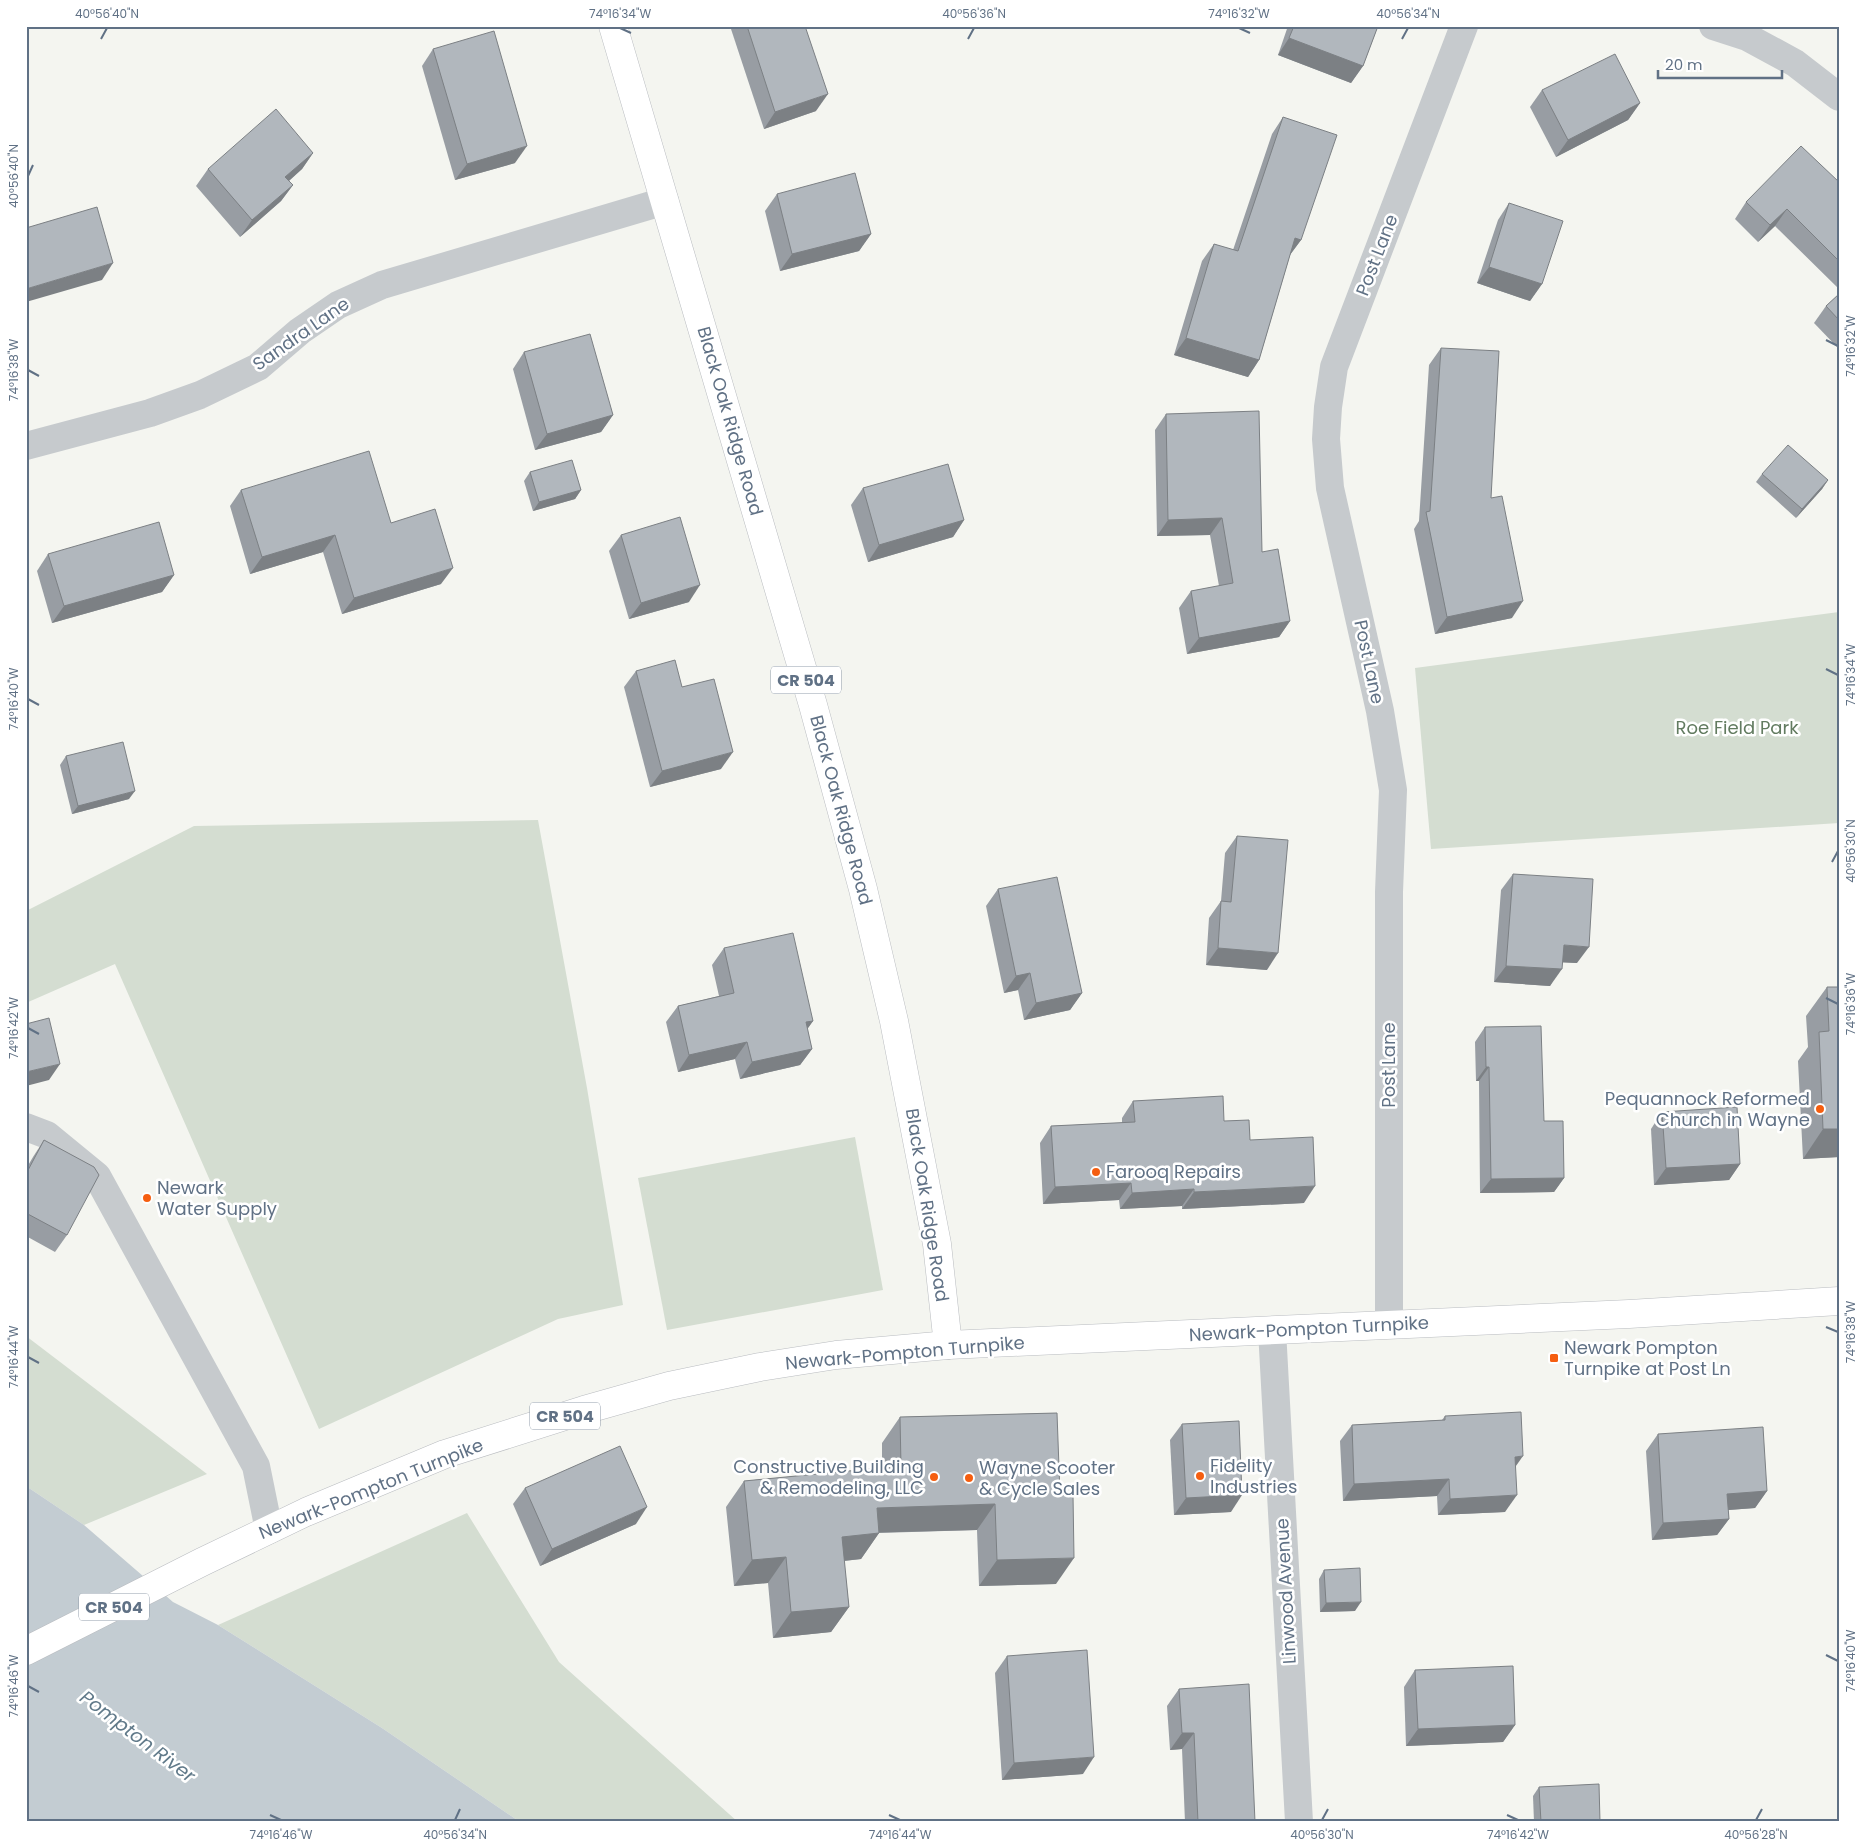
<svg xmlns="http://www.w3.org/2000/svg" width="1865" height="1848" font-family="Poppins,sans-serif">
<style>
.green{fill:#d4ddd1}
.water{fill:#c3ccd2}
.lines{fill:none;stroke-linecap:round;stroke-linejoin:round}
.major-casing{stroke:#b9bcc0;stroke-width:29}
.minor{stroke:#c6cacd;stroke-width:28}
.major{stroke:#fff;stroke-width:28}
.wall{fill:#989da3}
.shaded-wall{fill:#7c8084}
.building{fill:#b1b7bd;stroke:#7c8084}
.ticks{fill:none;stroke:#607185;stroke-width:2}
.poi-dot{fill:#f55e10;stroke:#fff;stroke-width:2}
.labels{text-anchor:middle;stroke-width:5;stroke-linejoin:round;paint-order:stroke}
.shield{fill:#fff;stroke:#909caa;stroke-width:1}
.shield-label{font-size:16px;font-weight:bold;fill:#607185}
.street-label{font-size:18px;fill:#607185;stroke:#fff}
.park-label{font-size:18px;fill:#627b60;stroke:#fff}
.poi-label{font-size:18px;fill:#607185;stroke:#fff;text-anchor:start}
.water-label{font-size:19px;font-style:italic;fill:#617a8a;stroke:#fff}
.neatline{fill:none;stroke:#607185;stroke-width:2}
.ticks-label{font-size:12px;text-anchor:middle;fill:#607185}
</style>
<rect width="100%" height="100%" fill="#f4f5f0"/>
<g class="green">
<polygon points="1839,612 1839,823 1431,849 1415,668"/>
<polygon points="538,820 587,1088 623,1305 558,1319 319,1429 115,964 26,1003 26,911 194,826"/>
<polygon points="855,1137 883,1290 667,1330 638,1178"/>
<polygon points="26,1336 207,1474 84,1525 26,1486"/>
<polygon points="467,1513 559,1662 738,1822 520,1822 382,1728 218,1625"/>
</g>
<polygon class="water" points="26,1486 84,1525 173,1602 218,1625 382,1728 520,1822 28,1822 26,1820"/>
<g class="lines">
<g class="major-casing">
<g id="major">
<polyline points="613,26 813,705 863,889 894,1021 937,1244 948,1345"/>
<polyline points="26,1651 202,1562 306,1512 445,1454 584,1410 669,1386 760,1367 836,1355 948,1345 1629,1314 1839,1301"/>
</g>
</g>
<g class="minor">
<polyline points="1713,26 1747,37 1795,63 1839,97"/>
<polyline points="26,446 150,413 200,395 258,367 300,331 338,305 382,285 665,201"/>
<polyline points="26,1127 47,1135 97,1176 256,1466 269,1530"/>
<polyline points="1389,1325 1389,892 1393,790 1380,711 1330,488 1326,439 1328,407 1334,367 1464,26"/>
<polyline points="1272,1330 1299,1822"/>
</g>
<use href="#major" class="major"/>
</g>
<g class="wall">
<polygon points="730,26 805,26 816,111 764,129"/>
<polygon points="1288,26 1378,26 1363,66 1351,83 1278,55"/>
<polygon points="433,49 515,163 455,180 422,66"/>
<polygon points="1542,90 1640,103 1628,120 1556,157 1530,107"/>
<polygon points="1283,117 1301,240 1290,255 1259,360 1248,377 1174,355 1202,261 1214,244 1233,250 1272,134"/>
<polygon points="313,153 302,169 289,181 293,185 281,201 240,237 196,186 208,169"/>
<polygon points="1839,182 1839,289 1775,226 1758,242 1735,219 1746,202"/>
<polygon points="777,194 871,234 859,251 780,271 765,211"/>
<polygon points="1509,203 1542,284 1530,301 1477,283 1498,220"/>
<polygon points="1839,294 1839,349 1814,323 1826,306"/>
<polygon points="1441,348 1491,498 1512,618 1435,634 1414,529 1419,521 1429,365"/>
<polygon points="524,352 613,415 601,432 535,450 513,369"/>
<polygon points="1166,414 1262,552 1290,621 1279,637 1187,654 1179,608 1191,591 1219,586 1210,535 1157,536 1155,430"/>
<polygon points="530,472 581,490 575,499 533,511 524,481"/>
<polygon points="1762,474 1828,480 1822,489 1796,518 1756,482"/>
<polygon points="863,488 964,520 953,537 868,562 851,505"/>
<polygon points="241,490 391,523 441,584 342,614 323,552 250,574 230,506"/>
<polygon points="621,535 689,602 629,619 609,551"/>
<polygon points="48,554 174,575 162,592 52,623 37,571"/>
<polygon points="636,671 682,687 721,769 650,787 624,687"/>
<polygon points="66,756 129,799 72,814 60,765"/>
<polygon points="1237,836 1267,970 1206,965 1209,918 1221,901 1225,853"/>
<polygon points="1513,874 1577,963 1562,962 1550,986 1494,982 1501,890"/>
<polygon points="998,889 1082,993 1070,1010 1024,1020 1018,990 1004,993 986,906"/>
<polygon points="724,948 813,1021 807,1029 812,1049 800,1065 740,1079 735,1059 678,1072 666,1022 678,1006 719,996 712,965"/>
<polygon points="1827,987 1839,1157 1803,1159 1798,1061 1808,1047 1806,1016"/>
<polygon points="1485,1027 1544,1121 1564,1178 1554,1192 1480,1193 1479,1081 1476,1081 1475,1042"/>
<polygon points="1133,1101 1224,1121 1250,1140 1304,1203 1182,1209 1182,1206 1120,1209 1119,1200 1043,1204 1040,1143 1051,1126 1122,1123 1122,1118"/>
<polygon points="1662,1112 1740,1164 1729,1180 1654,1185 1651,1129"/>
<polygon points="44,1140 67,1235 55,1252 26,1236 26,1169 33,1157"/>
<polygon points="1057,1413 1056,1584 979,1586 977,1530 879,1533 861,1559 844,1561 849,1607 831,1632 773,1638 768,1583 734,1586 726,1507 744,1481 882,1468 882,1443 900,1417"/>
<polygon points="1445,1416 1515,1467 1505,1512 1438,1515 1437,1496 1343,1501 1340,1441 1352,1425 1442,1420"/>
<polygon points="1182,1424 1231,1512 1174,1515 1170,1440"/>
<polygon points="1658,1434 1767,1491 1755,1508 1728,1510 1729,1519 1717,1535 1652,1540 1646,1451"/>
<polygon points="525,1488 636,1524 540,1566 513,1504"/>
<polygon points="1324,1570 1355,1611 1320,1612 1319,1579"/>
<polygon points="1007,1656 1083,1774 1002,1780 995,1673"/>
<polygon points="1415,1670 1515,1725 1503,1742 1406,1746 1404,1687"/>
<polygon points="1179,1689 1255,1822 1185,1822 1182,1749 1170,1750 1167,1706"/>
<polygon points="1539,1787 1600,1822 1534,1822 1533,1796"/>
</g>
<g class="shaded-wall">
<polygon points="1289,38 1363,66 1351,83 1278,55"/>
<polygon points="828,94 816,111 764,129 775,112"/>
<polygon points="1640,103 1628,120 1556,157 1568,140"/>
<polygon points="527,146 515,163 455,180 467,164"/>
<polygon points="313,153 302,169 274,194 285,177"/>
<polygon points="293,185 281,201 240,237 252,220"/>
<polygon points="1787,209 1775,226 1758,242 1770,225"/>
<polygon points="871,234 859,251 780,271 792,254"/>
<polygon points="1295,238 1301,240 1289,256"/>
<polygon points="113,263 102,280 26,302 26,289"/>
<polygon points="1489,267 1542,284 1530,301 1477,283"/>
<polygon points="1186,338 1259,360 1248,377 1174,355"/>
<polygon points="613,415 601,432 535,450 547,434"/>
<polygon points="1828,480 1822,489 1796,518 1802,509"/>
<polygon points="581,490 575,499 533,511 539,502"/>
<polygon points="1222,518 1210,535 1157,536 1168,520"/>
<polygon points="964,520 953,537 868,562 879,545"/>
<polygon points="335,535 323,552 250,574 262,557"/>
<polygon points="453,568 441,584 342,614 354,598"/>
<polygon points="174,575 162,592 52,623 64,606"/>
<polygon points="700,585 689,602 629,619 641,603"/>
<polygon points="1523,601 1512,618 1435,634 1447,617"/>
<polygon points="1290,621 1279,637 1187,654 1199,638"/>
<polygon points="733,752 721,769 650,787 662,771"/>
<polygon points="135,791 129,799 72,814 78,806"/>
<polygon points="1564,945 1589,947 1577,963 1552,962"/>
<polygon points="1218,948 1278,953 1267,970 1206,965"/>
<polygon points="1506,966 1562,969 1550,986 1494,982"/>
<polygon points="1030,973 1018,990 1004,993 1016,976"/>
<polygon points="1082,993 1070,1010 1024,1020 1036,1003"/>
<polygon points="813,1021 801,1038 806,1022"/>
<polygon points="747,1042 735,1059 678,1072 689,1055"/>
<polygon points="812,1049 800,1065 740,1079 752,1062"/>
<polygon points="60,1064 49,1080 26,1086 26,1072"/>
<polygon points="1486,1067 1489,1067 1479,1081 1476,1081"/>
<polygon points="1823,1129 1839,1129 1839,1157 1803,1159"/>
<polygon points="1740,1164 1729,1180 1654,1185 1666,1168"/>
<polygon points="1564,1178 1554,1192 1480,1193 1491,1179"/>
<polygon points="1131,1183 1119,1200 1043,1204 1055,1187"/>
<polygon points="1315,1186 1304,1203 1182,1209 1194,1192"/>
<polygon points="1194,1189 1182,1206 1120,1209 1132,1193"/>
<polygon points="1523,1456 1511,1473 1515,1457"/>
<polygon points="1449,1479 1437,1496 1343,1501 1354,1484"/>
<polygon points="1767,1491 1755,1508 1715,1511 1727,1494"/>
<polygon points="1242,1495 1231,1512 1174,1515 1186,1498"/>
<polygon points="1517,1495 1505,1512 1438,1515 1450,1499"/>
<polygon points="995,1504 977,1530 859,1533 877,1508"/>
<polygon points="647,1507 636,1524 540,1566 552,1549"/>
<polygon points="1729,1519 1717,1535 1652,1540 1663,1523"/>
<polygon points="879,1533 861,1559 824,1563 842,1537"/>
<polygon points="786,1557 768,1583 734,1586 752,1560"/>
<polygon points="1074,1558 1056,1584 979,1586 997,1560"/>
<polygon points="1361,1602 1355,1611 1320,1612 1326,1603"/>
<polygon points="849,1607 831,1632 773,1638 791,1612"/>
<polygon points="1515,1725 1503,1742 1406,1746 1418,1729"/>
<polygon points="1182,1733 1194,1733 1182,1749 1170,1750"/>
<polygon points="1094,1757 1083,1774 1002,1780 1014,1763"/>
</g>
<g class="building">
<polygon points="747,26 805,26 828,94 775,112"/>
<polygon points="1294,26 1378,26 1363,66 1289,38"/>
<polygon points="494,31 527,146 467,164 433,49"/>
<polygon points="1615,54 1640,103 1568,140 1542,90"/>
<polygon points="276,109 313,153 285,177 293,185 252,220 208,169"/>
<polygon points="1283,117 1337,135 1301,240 1295,238 1259,360 1186,338 1214,244 1238,251"/>
<polygon points="1801,146 1839,182 1839,261 1787,209 1770,225 1746,202"/>
<polygon points="855,173 871,234 792,254 777,194"/>
<polygon points="1509,203 1563,221 1542,284 1489,267"/>
<polygon points="97,207 113,263 26,289 26,228"/>
<polygon points="1839,294 1839,320 1826,306"/>
<polygon points="590,334 613,415 547,434 524,352"/>
<polygon points="1441,348 1499,351 1491,498 1502,496 1523,601 1447,617 1426,512 1430,511"/>
<polygon points="1259,411 1262,552 1278,549 1290,621 1199,638 1191,591 1233,583 1222,518 1168,520 1166,414"/>
<polygon points="1788,445 1828,480 1802,509 1762,474"/>
<polygon points="369,451 391,523 435,509 453,568 354,598 335,535 262,557 241,490"/>
<polygon points="572,460 581,490 539,502 530,472"/>
<polygon points="948,464 964,520 879,545 863,488"/>
<polygon points="680,517 700,585 641,603 621,535"/>
<polygon points="159,522 174,575 64,606 48,554"/>
<polygon points="675,660 682,687 714,679 733,752 662,771 636,671"/>
<polygon points="123,742 135,791 78,806 66,756"/>
<polygon points="1237,836 1288,840 1278,953 1218,948 1221,901 1231,902"/>
<polygon points="1513,874 1593,879 1589,947 1564,945 1562,969 1506,966"/>
<polygon points="1057,877 1082,993 1036,1003 1030,973 1016,976 998,889"/>
<polygon points="793,933 813,1021 806,1022 812,1049 752,1062 747,1042 689,1055 678,1006 734,993 724,948"/>
<polygon points="1827,987 1839,987 1839,1129 1823,1129 1819,1032 1829,1031"/>
<polygon points="49,1018 60,1064 26,1072 26,1024"/>
<polygon points="1541,1026 1544,1121 1563,1121 1564,1178 1491,1179 1489,1067 1486,1067 1485,1027"/>
<polygon points="1223,1096 1224,1121 1249,1120 1250,1140 1313,1137 1315,1186 1194,1192 1194,1189 1132,1193 1131,1183 1055,1187 1051,1126 1135,1122 1133,1101"/>
<polygon points="1737,1107 1740,1164 1666,1168 1662,1112"/>
<polygon points="44,1140 94,1167 99,1175 67,1235 26,1213 26,1174"/>
<polygon points="1521,1412 1523,1456 1515,1457 1517,1495 1450,1499 1449,1479 1354,1484 1352,1425 1445,1420 1445,1416"/>
<polygon points="1057,1413 1060,1495 1073,1495 1074,1558 997,1560 995,1504 877,1508 879,1533 842,1537 849,1607 791,1612 786,1557 752,1560 744,1481 901,1466 900,1417"/>
<polygon points="1239,1421 1242,1495 1186,1498 1182,1424"/>
<polygon points="1763,1427 1767,1491 1727,1494 1729,1519 1663,1523 1658,1434"/>
<polygon points="620,1446 647,1507 552,1549 525,1488"/>
<polygon points="1360,1568 1361,1602 1326,1603 1324,1570"/>
<polygon points="1087,1650 1094,1757 1014,1763 1007,1656"/>
<polygon points="1513,1666 1515,1725 1418,1729 1415,1670"/>
<polygon points="1249,1684 1255,1822 1198,1822 1194,1733 1182,1733 1179,1689"/>
<polygon points="1599,1784 1600,1822 1541,1822 1539,1787"/>
</g>
<path class="ticks" d="M620,28l11,5M1239,28l11,5M101,39l6,-11M968,39l6,-11M1402,39l6,-11M28,176l5,-11M1826,340l12,6M28,370l11,6M1826,669l12,6M28,699l11,6M1832,862l6,-11M1826,998l12,6M28,1028l11,6M1826,1327l12,5M28,1357l11,6M1826,1655l12,6M28,1686l11,6M270,1815l11,5M889,1815l11,5M1507,1815l11,5M455,1820l5,-11M1322,1820l6,-11M1756,1820l6,-11"/>
<g class="poi-dot">
<circle cx="1820" cy="1109" r="5"/>
<circle cx="1096" cy="1172" r="5"/>
<circle cx="147" cy="1198" r="5"/>
<rect x="1549" y="1353" width="10" height="10" rx="2.5"/>
<circle cx="1200" cy="1476" r="5"/>
<circle cx="934" cy="1477" r="5"/>
<circle cx="969" cy="1478" r="5"/>
</g>
<g class="labels">
<g class="shield">
<rect x="771" y="666.5" width="70" height="27" rx="4"/>
<rect x="530" y="1402.5" width="70" height="27" rx="4"/>
<rect x="79" y="1593.5" width="70" height="27" rx="4"/>
</g>
<g class="shield-label">
<text x="806" y="686">CR 504</text>
<text x="565" y="1422">CR 504</text>
<text x="114" y="1613">CR 504</text>
</g>
<g class="street-label">
<text transform="translate(1377 255) rotate(-69)" y="6">Post Lane</text>
<text transform="translate(301 334) rotate(-35)" y="6">Sandra Lane</text>
<text transform="translate(730 421) rotate(74)" y="6">Black Oak Ridge Road</text>
<text transform="translate(1369 662) rotate(78)" y="6">Post Lane</text>
<text transform="translate(841 810) rotate(75)" y="6">Black Oak Ridge Road</text>
<text transform="translate(1389 1065) rotate(-90)" y="6">Post Lane</text>
<text transform="translate(927 1205) rotate(81)" y="6">Black Oak Ridge Road</text>
<text transform="translate(1309 1329) rotate(-3)" y="6">Newark-Pompton Turnpike</text>
<text transform="translate(905 1353) rotate(-5)" y="6">Newark-Pompton Turnpike</text>
<text transform="translate(371 1489) rotate(-22)" y="6">Newark-Pompton Turnpike</text>
<text transform="translate(1286 1591) rotate(-93)" y="6">Linwood Avenue</text>
</g>
<g class="park-label">
<text x="1737" y="734">Roe Field Park</text>
</g>
<g class="poi-label">
<text x="1810" y="1105" text-anchor="end">Pequannock Reformed<tspan x="1810" dy="21">Church in Wayne</tspan></text>
<text x="1106" y="1178">Farooq Repairs</text>
<text x="157" y="1194">Newark<tspan x="157" dy="21">Water Supply</tspan></text>
<text x="1564" y="1354">Newark Pompton<tspan x="1564" dy="21">Turnpike at Post Ln</tspan></text>
<text x="1210" y="1472">Fidelity<tspan x="1210" dy="21">Industries</tspan></text>
<text x="924" y="1473" text-anchor="end">Constructive Building<tspan x="924" dy="21">&amp; Remodeling, LLC</tspan></text>
<text x="979" y="1474">Wayne Scooter<tspan x="979" dy="21">&amp; Cycle Sales</tspan></text>
</g>
<g class="water-label">
<text transform="translate(138 1736) rotate(37)" y="7">Pompton River</text>
</g>
</g>
<rect width="1865" height="1848" fill="none" stroke="#ffffff" stroke-width="55"/>
<path d="M1658 70v8h124v-8" fill="none" stroke="#607185" stroke-width="2.5"/>
<text x="1665" y="70" font-size="15" fill="#607185" stroke="#ffffff" stroke-width="4" paint-order="stroke">20 m</text>
<rect x="28" y="28" width="1810" height="1792" class="neatline"/>
<g class="ticks-label">
<text x="107" y="18">40°56'40"N</text>
<text x="620" y="18">74°16'34"W</text>
<text x="974" y="18">40°56'36"N</text>
<text x="1239" y="18">74°16'32"W</text>
<text x="1408" y="18">40°56'34"N</text>
<text transform="translate(14 176) rotate(-90)" y="4">40°56'40"N</text>
<text transform="translate(1851 346) rotate(-90)" y="4">74°16'32"W</text>
<text transform="translate(14 370) rotate(-90)" y="4">74°16'38"W</text>
<text transform="translate(1851 675) rotate(-90)" y="4">74°16'34"W</text>
<text transform="translate(14 699) rotate(-90)" y="4">74°16'40"W</text>
<text transform="translate(1851 851) rotate(-90)" y="4">40°56'30"N</text>
<text transform="translate(1851 1004) rotate(-90)" y="4">74°16'36"W</text>
<text transform="translate(14 1028) rotate(-90)" y="4">74°16'42"W</text>
<text transform="translate(1851 1332) rotate(-90)" y="4">74°16'38"W</text>
<text transform="translate(14 1357) rotate(-90)" y="4">74°16'44"W</text>
<text transform="translate(1851 1661) rotate(-90)" y="4">74°16'40"W</text>
<text transform="translate(14 1686) rotate(-90)" y="4">74°16'46"W</text>
<text x="281" y="1839">74°16'46"W</text>
<text x="455" y="1839">40°56'34"N</text>
<text x="900" y="1839">74°16'44"W</text>
<text x="1322" y="1839">40°56'30"N</text>
<text x="1518" y="1839">74°16'42"W</text>
<text x="1756" y="1839">40°56'28"N</text>
</g>
</svg>
